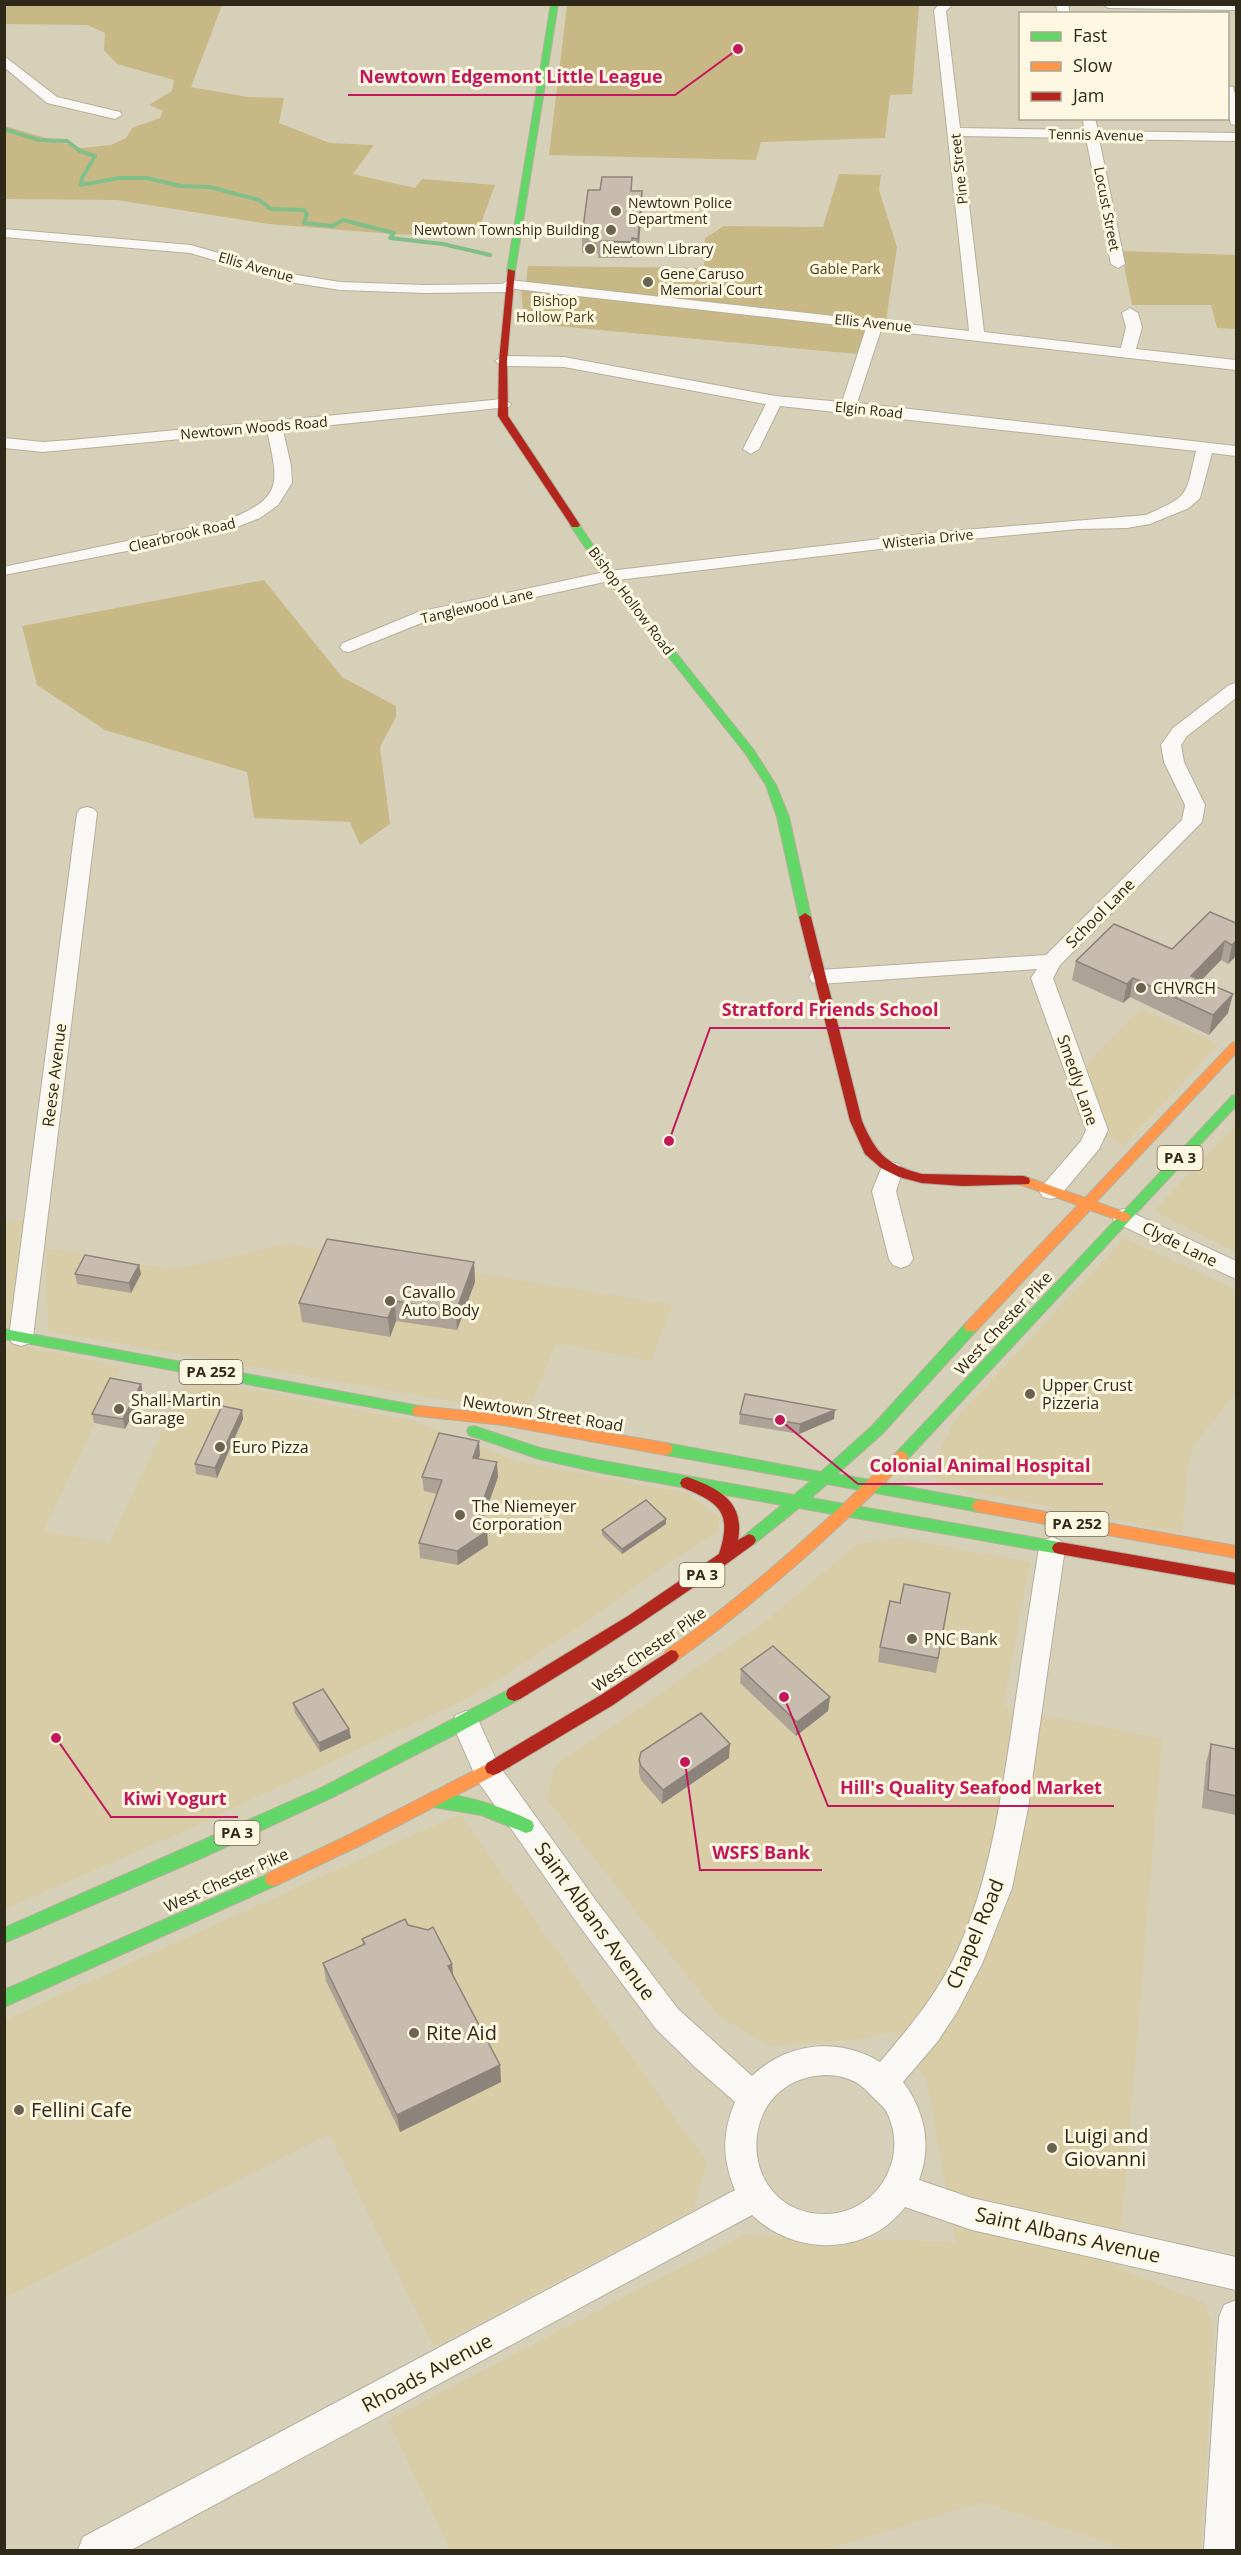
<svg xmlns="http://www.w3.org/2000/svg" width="1241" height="2555" font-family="'Open Sans',sans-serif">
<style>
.built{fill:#d9cda7}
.green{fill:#c8b885}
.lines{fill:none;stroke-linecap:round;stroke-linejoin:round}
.stream{stroke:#82be8a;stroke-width:4}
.street-casing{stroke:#b5af9d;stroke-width:2}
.fast-casing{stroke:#b5af9d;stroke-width:2}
.slow-casing{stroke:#b5af9d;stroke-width:2}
.jam-casing{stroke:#b5af9d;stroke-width:2}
.street{fill:#f9f8f4;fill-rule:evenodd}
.fast{fill:#63d668;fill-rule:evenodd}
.slow{fill:#ff974d;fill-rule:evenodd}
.jam{fill:#b3261e;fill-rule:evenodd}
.wall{fill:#aca296}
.shaded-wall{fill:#8c847a}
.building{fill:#c8bcaf;stroke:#8c847a;stroke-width:1.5}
.poi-dot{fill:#696350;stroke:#fef7e2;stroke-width:2}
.labels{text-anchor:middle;stroke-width:6;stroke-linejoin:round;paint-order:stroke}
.far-street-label{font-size:14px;fill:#2e2918;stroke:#fef7e2}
.far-poi-label{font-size:14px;fill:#2e2918;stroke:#fef7e2;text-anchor:start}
.far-park-label{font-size:14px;fill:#4b3e13;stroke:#fef7e2}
.shield{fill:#fef7e2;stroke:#6c6755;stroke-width:1.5}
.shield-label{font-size:15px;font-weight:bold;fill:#2e2918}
.street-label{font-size:16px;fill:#2e2918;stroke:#fef7e2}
.poi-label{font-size:16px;fill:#2e2918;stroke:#fef7e2;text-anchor:start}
.near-street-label{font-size:20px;fill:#2e2918;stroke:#fef7e2}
.near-poi-label{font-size:20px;fill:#2e2918;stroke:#fef7e2;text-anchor:start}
.leader{fill:none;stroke:#c2185b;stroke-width:2}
.callout-dot{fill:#c2185b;stroke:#fef7e2;stroke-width:2}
.callout-label{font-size:18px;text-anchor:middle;font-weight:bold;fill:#c2185b;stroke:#fef7e2;stroke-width:6;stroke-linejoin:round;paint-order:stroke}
</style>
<rect width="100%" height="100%" fill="#d7d0b8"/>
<g class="built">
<polygon points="1141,1009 1219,1044 1124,1145 1106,1136 1087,1064"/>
<polygon points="1236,1124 1236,1252 1154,1211"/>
<polygon points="30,1220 16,1327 5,1324 5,1222"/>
<polygon points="1124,1238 1236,1290 1236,1392 1193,1447 1187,1472 1182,1533 942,1485 928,1473 957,1417"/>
<polygon points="286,1244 513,1279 672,1305 651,1361 557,1343 526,1414 48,1331 46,1248 175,1270"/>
<polygon points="10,1343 121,1367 44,1531 109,1543 188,1377 414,1421 519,1462 687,1493 719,1517 719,1531 664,1566 582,1625 470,1697 184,1831 5,1909 4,1353"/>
<polygon points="899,1538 1030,1562 1003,1707 1162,1739 1118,2268 1204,2303 1214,2327 1201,2550 1129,2550 982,2502 823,2550 450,2550 388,2420 743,2235 956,2242 927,2082 896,2032 855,2040 769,2046 719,2016 547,1799 555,1765 765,1622 857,1544"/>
<polygon points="460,1814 707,2163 693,2210 434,2347 329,2134 5,2298 5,2020"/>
</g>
<g class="green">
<polygon points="5,4 222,5 191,87 248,97 284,98 279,123 330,143 374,145 353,174 415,188 422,179 495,185 476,237 392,234 269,224 117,200 5,199 5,126 81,148 111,145 126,138 132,128 160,118 163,111 149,105 172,91 174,80 117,64 104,50 105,33 87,25 5,24"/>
<polygon points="567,5 919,5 912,94 890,95 885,138 761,142 756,160 549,155"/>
<polygon points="839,174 881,175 879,190 897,247 886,321 526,282 528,266 704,268 705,238 724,226 823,227"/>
<polygon points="1121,251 1236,255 1236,329 1217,328 1211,305 1132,305"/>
<polygon points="521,289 867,328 857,354 524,323"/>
<polygon points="264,580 342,677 396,706 396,717 380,747 390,824 360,845 350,822 254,818 247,772 105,730 37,685 22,626"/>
</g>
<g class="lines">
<polyline class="stream" points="4,129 39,140 67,141 80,151 95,156 82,178 81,185 119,178 147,178 180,186 210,187 259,200 271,209 304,210 307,214 304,223 333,226 343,220 394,233 390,238 443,244 490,255"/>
<g class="street-casing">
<g id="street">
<path d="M939,4h14l-7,7 14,117 124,2 -1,-12h12l3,13 138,2v8l-137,-2 26,125 -7,4 -7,-4 -25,-126 -125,-2 23,196 137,16 5,-21 -4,-14 8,-5 8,5 4,14 -6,22 100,11v10l-355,-40 -24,73 379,43v10l-24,-3 -12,45 -11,10 -39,16 -23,4 -49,1 -139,13 -330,39 -180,39 -80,32 -6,-1 -3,-4 3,-4 75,-31 191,-41 330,-39 207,-17c44,-20 39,-17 50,-64l-416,-45 -21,43 -8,5 -8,-5 23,-45 -202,-37 -61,-1 -8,-5 8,-5 61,1 211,39 67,6 24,-74 -351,-39 -7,3 -83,1 -85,-3 -51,-8 -99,-29 -186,-16v-8l187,16 100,29 49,8 85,3 77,-1 7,-4 460,51 -35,-321z"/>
<polygon points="1056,4 1068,4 1070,14 1058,14"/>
<polygon points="1102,4 1236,4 1236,10 1108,8"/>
<polygon points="4,56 57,97 120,112 122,115 115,119 47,103 4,67"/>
<polygon points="1228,86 1233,87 1236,98 1236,125 1231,124 1228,114"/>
<path d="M503,399l8,5 -2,3 -226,23 8,36 1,17 -14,22 -18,13 -36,14 -220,43v-8l4,-1 219,-46c56,-22 52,-36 40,-89l-224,21 -39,-4v-10l39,4 28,-2z"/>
<polygon points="1236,683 1236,698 1187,736 1181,745 1184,762 1205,805 1202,822 1060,965 1053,978 1108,1130 1099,1149 1059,1197 1051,1199 1043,1197 1039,1191 1043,1185 1081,1141 1086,1130 1031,978 1037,969 820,984 812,982 809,977 812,972 820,970 1046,955 1182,820 1185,805 1164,762 1161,745 1173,728 1229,685"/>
<polygon points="87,807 94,809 97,813 33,1337 30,1343 21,1346 12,1343 9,1337 77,813 80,809"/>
<polygon points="891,1162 899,1164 903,1170 896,1191 913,1259 909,1265 901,1268 893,1265 889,1259 872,1191 883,1164"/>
<polygon points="1124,1209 1236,1261 1236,1279 1116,1223 1112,1217 1116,1211"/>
<path d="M1052,1537l9,4 4,7 -37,260 -16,80 -30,76 -25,48 -19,29 -35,41c22,29 29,64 16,98l53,18 264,59v33l-264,-60 -67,-23c-37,49 -110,50 -153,8l-621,335h-53l5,-13 652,-347c-13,-31 -13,-57 0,-88l-40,-35 -39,-38 -81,-109 -98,-140 -25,-57 4,-8 10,-4 10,4 22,49 99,138 81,107 74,67c35,-34 87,-39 128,-14 28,-33 55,-65 74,-104 34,-70 45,-148 57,-225 9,-62 18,-123 28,-185l4,-7zM825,2075c18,0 32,5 44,18 7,8 16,13 20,24 19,46 -15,97 -64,97 -90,0 -93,-135 0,-139z"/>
<polygon points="1236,2300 1236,2550 1204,2550 1219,2317 1224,2305"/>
</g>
</g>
<g class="fast-casing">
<g id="fast">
<polygon points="551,4 558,4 515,271 511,273 507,271"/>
<polygon points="572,523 578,523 613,574 753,749 776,785 789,817 811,917 809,920 801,920 799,917 777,817 766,785 745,753 606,578 570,525"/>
<polygon points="1236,1095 1236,1106 906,1461 896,1461 894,1457 896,1453 1232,1096"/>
<polygon points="971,1322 976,1323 978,1327 976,1331 882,1434 837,1474 979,1500 984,1502 986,1506 984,1510 979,1512 827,1484 811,1498 1059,1542 1064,1544 1066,1548 1064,1552 1059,1554 799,1508 754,1544 749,1546 744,1544 742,1540 744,1536 782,1505 597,1472 539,1459 469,1435 467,1431 469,1427 474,1426 540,1448 597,1460 794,1495 811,1481 666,1455 661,1453 659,1449 661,1445 666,1443 821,1472 872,1426 966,1323"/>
<polygon points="4,1329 419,1406 424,1407 426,1411 424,1415 419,1416 4,1339"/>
<polygon points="514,1687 520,1689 522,1694 520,1699 458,1733 333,1797 204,1857 4,1943 4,1928 321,1788"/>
<path d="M433,1793c35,2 67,13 99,28l2,5 -2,5 -6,2 -45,-18 -48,-8 -6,-2 -2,-5 2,-5z"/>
<polygon points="273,1872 279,1874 281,1879 279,1884 4,2007 4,1990"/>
</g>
</g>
<g class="slow-casing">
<g id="slow">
<polygon points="1236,1042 1236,1053 1096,1202 1129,1214 1131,1217 1129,1220 1124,1222 1090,1210 976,1331 966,1331 964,1327 966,1323 1078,1205 1019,1184 1018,1181 1019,1178 1029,1178 1085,1198 1232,1043"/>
<polygon points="419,1406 503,1415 666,1443 671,1445 673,1449 671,1453 666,1455 503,1425 419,1416 414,1415 412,1411 414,1407"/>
<path d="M901,1451l5,2 2,4 -2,4c-72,73 -147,140 -230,200l-5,1 -5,-1 -3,-5 3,-5c82,-59 158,-126 230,-198z"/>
<polygon points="979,1500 1236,1546 1236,1558 979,1512 974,1510 972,1506 974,1502"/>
<polygon points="493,1761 499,1763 501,1768 499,1773 361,1845 279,1884 273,1886 267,1884 265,1879 267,1874 349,1835"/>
</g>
</g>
<g class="jam-casing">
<g id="jam">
<polygon points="508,269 515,271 507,361 508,416 580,525 578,527 572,527 498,416 499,361"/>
<path d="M805,913l6,4 51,204c14,33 25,44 60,53l102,2 5,2 1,3 -1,3 -66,2 -41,-3 -23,-6 -18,-9 -16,-14 -15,-33 -51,-204z"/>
<path d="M687,1477c32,11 58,25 51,63l11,-6 5,2 2,4 -2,4c-75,55 -154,107 -234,155l-6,2 -6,-2 -2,-5 2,-5 120,-73 91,-62c14,-43 0,-51 -37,-67l-2,-4 2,-4z"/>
<polygon points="1059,1542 1236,1573 1236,1585 1059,1554 1054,1552 1052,1548 1054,1544"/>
<polygon points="671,1650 676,1651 679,1656 676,1661 613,1705 499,1773 493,1775 487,1773 485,1768 487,1763 601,1695"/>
</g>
</g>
<use href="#street" class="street"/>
<use href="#fast" class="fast"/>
<use href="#slow" class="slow"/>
<use href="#jam" class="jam"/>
</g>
<g class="wall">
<polygon points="632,177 632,191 642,191 642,208 638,255 632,255 632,258 598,258 598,253 582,253 582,236 600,190"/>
<polygon points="1236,923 1236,956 1228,964 1221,960 1201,980 1228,1013 1209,1035 1130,997 1123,1003 1072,980 1076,961 1172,949"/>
<polygon points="474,1262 475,1282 457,1330 396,1321 390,1337 302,1322 299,1303"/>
<polygon points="139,1265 141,1274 131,1293 77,1284 75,1274"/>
<polygon points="141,1384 143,1394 125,1429 94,1423 92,1414"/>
<polygon points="242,1410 243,1419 217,1478 196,1474 195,1464"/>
<polygon points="740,1414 834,1419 799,1434 739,1424"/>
<polygon points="480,1455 478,1459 498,1477 481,1525 487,1531 488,1545 458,1565 420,1558 419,1543 437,1494 424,1491 422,1477"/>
<polygon points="666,1524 622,1554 602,1535 602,1530"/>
<polygon points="950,1593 936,1673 878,1662 880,1647 900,1603"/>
<polygon points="741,1669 830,1697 828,1711 796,1736 740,1683"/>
<polygon points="293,1703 349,1729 351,1738 320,1752 295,1713"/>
<polygon points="1211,1744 1236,1749 1236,1815 1202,1808 1206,1763"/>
<polygon points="729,1758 662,1804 641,1780 639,1774 639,1760"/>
<polygon points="408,1925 453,1976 500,2065 501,2082 400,2132 326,1981 323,1963 363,1945 362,1939"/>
</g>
<g class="shaded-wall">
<polygon points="642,191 642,208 638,255 638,239"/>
<polygon points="1225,941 1221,960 1187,995 1191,976"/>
<polygon points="1236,941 1236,956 1228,964 1232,945"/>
<polygon points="1133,978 1130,997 1123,1003 1127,984"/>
<polygon points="1233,994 1228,1013 1209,1035 1213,1015"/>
<polygon points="474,1262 475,1282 457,1330 456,1311"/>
<polygon points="139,1265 141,1274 131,1293 129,1283"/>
<polygon points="395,1301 396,1321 390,1337 388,1318"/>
<polygon points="141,1384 143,1394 125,1429 123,1419"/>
<polygon points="242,1410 243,1419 217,1478 215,1468"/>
<polygon points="835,1410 834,1419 799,1434 800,1424"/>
<polygon points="479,1441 480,1455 473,1472 473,1458"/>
<polygon points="497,1462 498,1477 477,1535 476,1520"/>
<polygon points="666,1519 666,1524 622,1554 622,1549"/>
<polygon points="487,1531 488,1545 458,1565 457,1551"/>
<polygon points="830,1697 828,1711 796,1736 797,1722"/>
<polygon points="349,1729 351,1738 320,1752 319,1743"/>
<polygon points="730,1744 729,1758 662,1804 663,1790"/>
<polygon points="452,1964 454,1982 448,1966"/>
<polygon points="500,2065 501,2082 400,2132 397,2115"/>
</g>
<g class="building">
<polygon points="602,177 632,177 631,191 642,191 638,239 632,238 632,242 598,241 599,236 582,236 588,190 600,190"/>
<polygon points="1210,912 1236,923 1236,941 1232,945 1225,941 1191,976 1233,994 1213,1015 1133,978 1127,984 1076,961 1114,924 1172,949"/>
<polygon points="327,1239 474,1262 456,1311 395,1301 388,1318 299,1303"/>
<polygon points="85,1255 139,1265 129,1283 75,1274"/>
<polygon points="110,1378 141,1384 123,1419 92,1414"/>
<polygon points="745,1394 835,1410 800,1424 740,1414"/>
<polygon points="222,1406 242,1410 215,1468 195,1464"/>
<polygon points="439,1433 479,1441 473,1458 497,1462 476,1520 487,1531 457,1551 419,1543 442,1480 422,1477"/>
<polygon points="646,1500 666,1519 622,1549 602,1530"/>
<polygon points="904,1584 950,1593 938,1658 880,1647 890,1601 900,1603"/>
<polygon points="773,1646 830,1697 797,1722 741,1669"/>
<polygon points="323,1689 349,1729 319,1743 293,1703"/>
<polygon points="701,1713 730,1744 663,1790 641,1766 639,1760 641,1752"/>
<polygon points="1211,1744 1236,1749 1236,1796 1208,1790"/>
<polygon points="405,1919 408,1925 428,1930 433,1927 452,1964 448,1966 500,2065 397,2115 323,1963 365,1944 362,1939"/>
</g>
<g class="poi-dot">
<circle cx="616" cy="211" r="6"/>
<circle cx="611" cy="230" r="6"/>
<circle cx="590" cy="249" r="6"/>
<circle cx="648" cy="282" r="6"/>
<circle cx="1141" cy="988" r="6"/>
<circle cx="390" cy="1301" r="6"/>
<circle cx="1030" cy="1394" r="6"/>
<circle cx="119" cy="1409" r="6"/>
<circle cx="220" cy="1447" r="6"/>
<circle cx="460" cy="1515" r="6"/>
<circle cx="912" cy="1639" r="6"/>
<circle cx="414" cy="2033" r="6"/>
<circle cx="19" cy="2110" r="6"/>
<circle cx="1052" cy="2148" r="6"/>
</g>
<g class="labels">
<g class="far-street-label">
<text transform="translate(1096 135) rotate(1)" y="5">Tennis Avenue</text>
<text transform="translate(959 169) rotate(-96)" y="5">Pine Street</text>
<text transform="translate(1107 209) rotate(79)" y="5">Locust Street</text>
<text transform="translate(256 267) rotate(16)" y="5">Ellis Avenue</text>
<text transform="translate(873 323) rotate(6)" y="5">Ellis Avenue</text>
<text transform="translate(869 410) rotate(6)" y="5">Elgin Road</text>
<text transform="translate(254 428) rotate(-5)" y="5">Newtown Woods Road</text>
<text transform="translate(182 535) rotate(-13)" y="5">Clearbrook Road</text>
<text transform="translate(928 539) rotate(-6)" y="5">Wisteria Drive</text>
<text transform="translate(631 601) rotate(53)" y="5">Bishop Hollow Road</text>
<text transform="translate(477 606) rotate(-13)" y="5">Tanglewood Lane</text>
</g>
<g class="far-poi-label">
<text x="628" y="208">Newtown Police<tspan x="628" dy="16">Department</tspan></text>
<text x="599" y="235" text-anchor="end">Newtown Township Building</text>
<text x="602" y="254">Newtown Library</text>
<text x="660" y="279">Gene Caruso<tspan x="660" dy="16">Memorial Court</tspan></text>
</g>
<g class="far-park-label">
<text x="845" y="274">Gable Park</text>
<text x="555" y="306">Bishop<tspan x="555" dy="16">Hollow Park</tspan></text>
</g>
<g class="shield">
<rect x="1157.5" y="1146" width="45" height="24" rx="4.5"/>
<rect x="179.5" y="1360" width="63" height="24" rx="4.5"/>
<rect x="1045.5" y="1512" width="63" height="24" rx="4.5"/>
<rect x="679.5" y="1563" width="45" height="24" rx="4.5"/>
<rect x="214.5" y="1821" width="45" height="24" rx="4.5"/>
</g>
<g class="shield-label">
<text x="1180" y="1163">PA 3</text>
<text x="211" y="1377">PA 252</text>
<text x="1077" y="1529">PA 252</text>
<text x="702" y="1580">PA 3</text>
<text x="237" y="1838">PA 3</text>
</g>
<g class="street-label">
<text transform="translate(1100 913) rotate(-45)" y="6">School Lane</text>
<text transform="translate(54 1075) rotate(-83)" y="6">Reese Avenue</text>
<text transform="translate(1078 1080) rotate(71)" y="6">Smedly Lane</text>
<text transform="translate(1180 1244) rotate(26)" y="6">Clyde Lane</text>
<text transform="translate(1003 1323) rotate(-47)" y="6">West Chester Pike</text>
<text transform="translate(543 1413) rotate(9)" y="6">Newtown Street Road</text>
<text transform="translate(649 1649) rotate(-35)" y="6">West Chester Pike</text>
<text transform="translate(226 1880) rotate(-24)" y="6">West Chester Pike</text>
</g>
<g class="poi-label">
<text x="1153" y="994">CHVRCH</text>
<text x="402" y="1298">Cavallo<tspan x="402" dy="18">Auto Body</tspan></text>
<text x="1042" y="1391">Upper Crust<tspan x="1042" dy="18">Pizzeria</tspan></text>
<text x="131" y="1406">Shall-Martin<tspan x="131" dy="18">Garage</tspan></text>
<text x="232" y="1453">Euro Pizza</text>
<text x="472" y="1512">The Niemeyer<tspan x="472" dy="18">Corporation</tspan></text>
<text x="924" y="1645">PNC Bank</text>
</g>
<g class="near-street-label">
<text transform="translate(595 1921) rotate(54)" y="7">Saint Albans Avenue</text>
<text transform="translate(975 1934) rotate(-67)" y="7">Chapel Road</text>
<text transform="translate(1068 2235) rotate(13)" y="7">Saint Albans Avenue</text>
<text transform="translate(427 2373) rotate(-28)" y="7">Rhoads Avenue</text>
</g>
<g class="near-poi-label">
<text x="426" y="2040">Rite Aid</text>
<text x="31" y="2117">Fellini Cafe</text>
<text x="1064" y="2143">Luigi and<tspan x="1064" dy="23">Giovanni</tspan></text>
</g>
</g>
<path class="leader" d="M738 49L675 95H348M669 1141L710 1028H950M780 1420L858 1484H1103M784 1697L828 1806H1114M56 1738L111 1817H238M685 1762L700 1870H822"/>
<g class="callout-dot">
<circle cx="738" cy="49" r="6"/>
<circle cx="669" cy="1141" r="6"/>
<circle cx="780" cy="1420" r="6"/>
<circle cx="784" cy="1697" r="6"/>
<circle cx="56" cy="1738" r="6"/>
<circle cx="685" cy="1762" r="6"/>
</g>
<g class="callout-label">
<text x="511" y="83">Newtown Edgemont Little League</text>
<text x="830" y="1016">Stratford Friends School</text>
<text x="980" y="1472">Colonial Animal Hospital</text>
<text x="971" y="1794">Hill's Quality Seafood Market</text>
<text x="175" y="1805">Kiwi Yogurt</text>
<text x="761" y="1859">WSFS Bank</text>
</g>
<rect width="1241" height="2555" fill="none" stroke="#2e2918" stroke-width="12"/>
<rect x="1019" y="12" width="210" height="108" fill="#fef7e2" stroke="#aba591" stroke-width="1.5"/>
<rect x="1031" y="32" width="30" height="9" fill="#63d668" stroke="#aba591" stroke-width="1.5"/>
<text x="1073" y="42" font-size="18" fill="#2e2918">Fast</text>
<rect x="1031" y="62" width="30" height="9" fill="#ff974d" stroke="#aba591" stroke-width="1.5"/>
<text x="1073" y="72" font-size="18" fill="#2e2918">Slow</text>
<rect x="1031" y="92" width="30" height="9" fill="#b3261e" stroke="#aba591" stroke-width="1.5"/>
<text x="1073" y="102" font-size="18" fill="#2e2918">Jam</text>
</svg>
